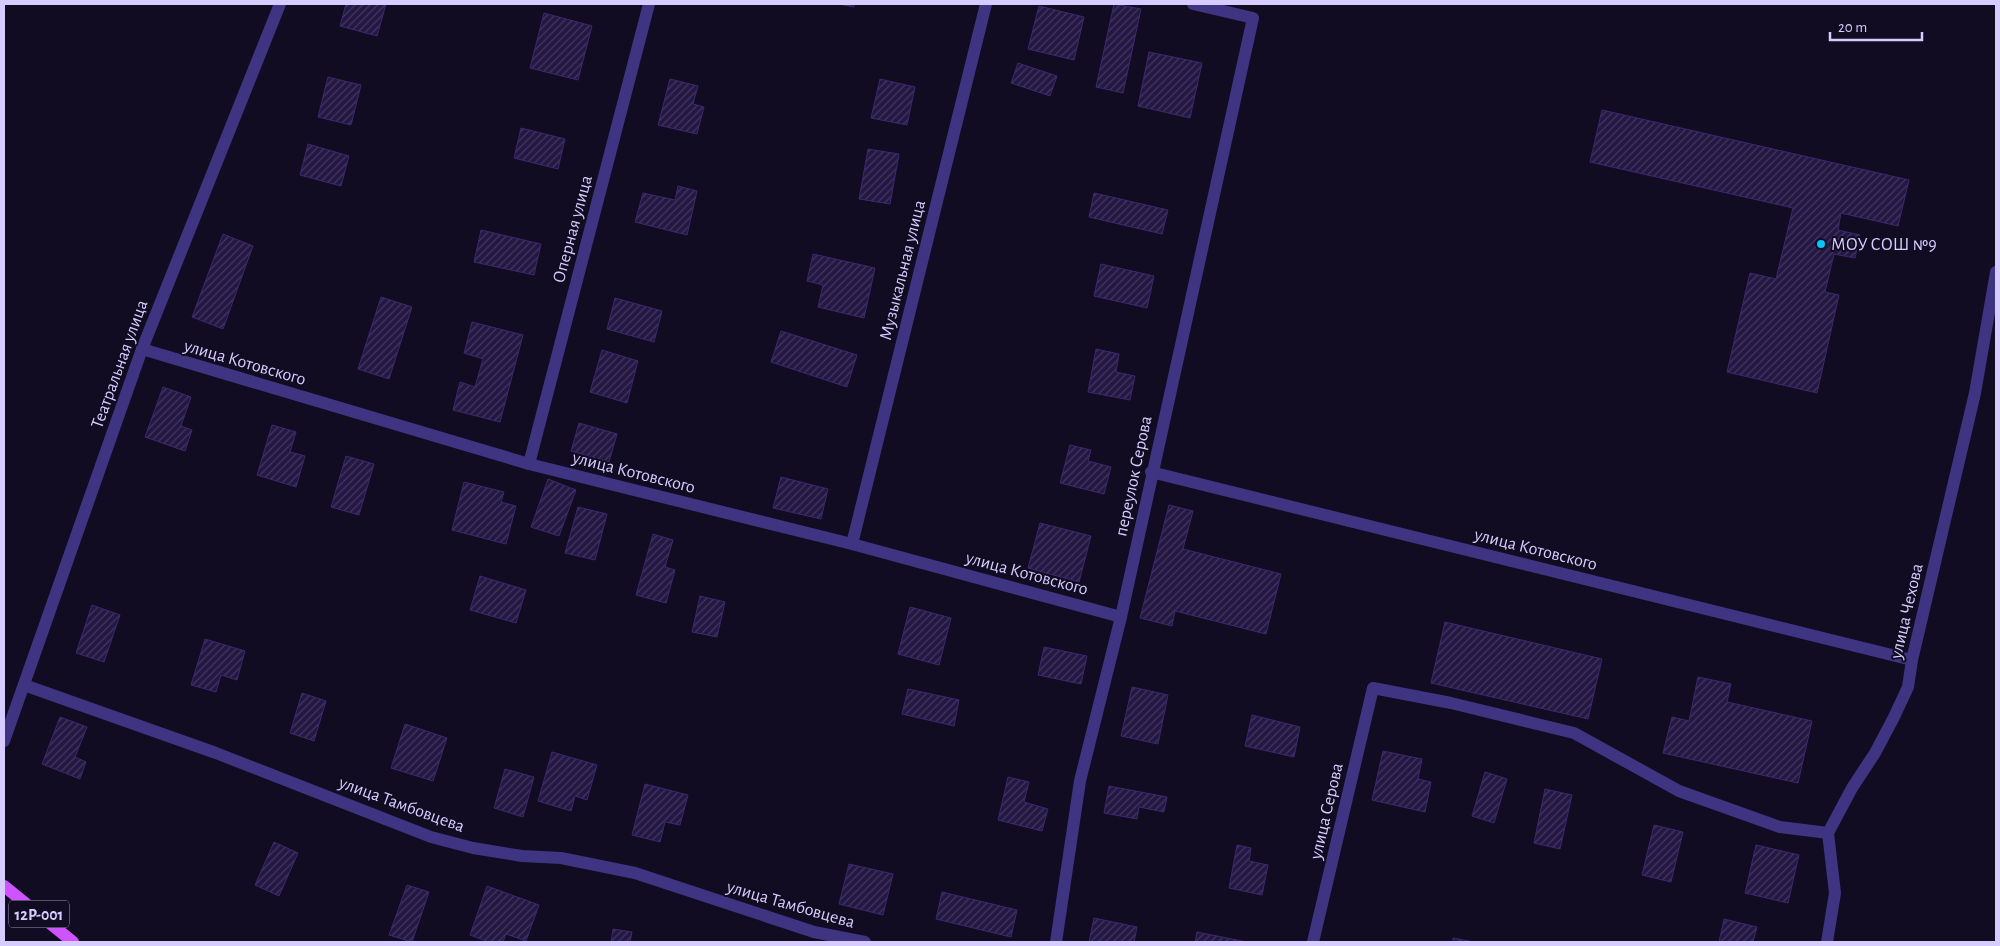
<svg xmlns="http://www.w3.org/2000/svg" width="2000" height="946" font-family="'Alegreya Sans',sans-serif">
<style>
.building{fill:url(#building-hatch);stroke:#3d2870}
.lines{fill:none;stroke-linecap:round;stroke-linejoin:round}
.minor{stroke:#3e3482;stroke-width:12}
.primary{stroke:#cf53ff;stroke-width:12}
.poi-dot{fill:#00c7f7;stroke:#110c21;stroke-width:2}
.labels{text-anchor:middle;stroke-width:4;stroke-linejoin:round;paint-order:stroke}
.shield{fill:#110c21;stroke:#9b92bc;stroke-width:1}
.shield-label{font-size:16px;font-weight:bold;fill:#d6ccff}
.street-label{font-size:18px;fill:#d6ccff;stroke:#110c21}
.poi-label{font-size:18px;fill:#d6ccff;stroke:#110c21;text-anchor:start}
</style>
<defs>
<pattern id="building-hatch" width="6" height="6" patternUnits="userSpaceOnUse" patternTransform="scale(1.25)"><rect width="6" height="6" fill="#241743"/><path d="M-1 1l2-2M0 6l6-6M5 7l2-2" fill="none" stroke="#43385f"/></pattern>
</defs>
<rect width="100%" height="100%" fill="#110c21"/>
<g class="building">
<polygon points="346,4 386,4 377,36 340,26"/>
<polygon points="838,4 854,4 854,7"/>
<polygon points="1114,4 1141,9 1123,93 1096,87"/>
<polygon points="1039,6 1084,17 1074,60 1028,49"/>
<polygon points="544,13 592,26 578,80 530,68"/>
<polygon points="1149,52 1202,63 1190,118 1138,106"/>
<polygon points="1018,63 1057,76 1050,96 1011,83"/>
<polygon points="328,77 361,85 351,125 318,117"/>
<polygon points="670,79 698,86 693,104 704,107 697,134 658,125"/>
<polygon points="880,79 915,87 907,125 871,118"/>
<polygon points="1602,110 1909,180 1898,226 1841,213 1838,230 1860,235 1855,258 1834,254 1825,292 1839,295 1817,393 1727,372 1750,273 1776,279 1793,208 1590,162"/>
<polygon points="521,128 565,139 558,169 514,158"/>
<polygon points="308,144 349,156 341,186 300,175"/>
<polygon points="868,149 899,154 890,204 859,199"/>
<polygon points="678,186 697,191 687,235 635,222 643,193 675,200"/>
<polygon points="1094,193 1168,210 1162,234 1089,217"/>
<polygon points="481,230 541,244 534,275 474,262"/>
<polygon points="223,234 253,246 223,329 192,317"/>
<polygon points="813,254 875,268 864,318 818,307 823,285 807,281"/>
<polygon points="1101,264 1154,276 1147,308 1094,296"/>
<polygon points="381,297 412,307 389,379 358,369"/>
<polygon points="615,298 662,311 654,342 607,329"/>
<polygon points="472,322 523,335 500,422 453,410 460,382 475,387 483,359 464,353"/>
<polygon points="781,331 857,355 847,387 771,362"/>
<polygon points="1096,349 1119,354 1116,372 1135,376 1130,400 1088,392"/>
<polygon points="602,350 638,361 627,403 590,392"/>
<polygon points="163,387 191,397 181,426 192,430 185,451 145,437"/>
<polygon points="579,423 617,434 609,462 571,451"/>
<polygon points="272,425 296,432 290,452 305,456 296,487 257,475"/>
<polygon points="1070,445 1091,450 1088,461 1111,467 1104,494 1060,483"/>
<polygon points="346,456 374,464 359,515 331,507"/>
<polygon points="781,477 828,489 821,519 773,508"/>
<polygon points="548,479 576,490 559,536 531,527"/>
<polygon points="464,482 504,492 501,502 516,506 506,544 452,530"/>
<polygon points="1169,505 1193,511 1183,549 1281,574 1266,634 1175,611 1172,626 1140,618"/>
<polygon points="578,507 607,514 595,560 565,553"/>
<polygon points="1040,523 1091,536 1079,582 1028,568"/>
<polygon points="653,534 673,540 665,567 675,570 666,603 636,595"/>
<polygon points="480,576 526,590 516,623 470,610"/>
<polygon points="700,596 725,602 717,637 692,632"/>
<polygon points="92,605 120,615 104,662 76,653"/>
<polygon points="910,607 951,618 939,665 898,654"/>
<polygon points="1445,622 1602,659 1588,719 1431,683"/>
<polygon points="205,639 245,651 237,680 221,675 216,692 191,685"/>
<polygon points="1044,647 1087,656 1081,684 1038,675"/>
<polygon points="1698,677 1731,684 1727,702 1812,721 1798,783 1663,753 1672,717 1689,721"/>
<polygon points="1132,687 1168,695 1158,744 1121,736"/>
<polygon points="908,689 959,700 954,726 902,714"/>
<polygon points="302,693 326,701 314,741 290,733"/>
<polygon points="1252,715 1300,727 1294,757 1245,746"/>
<polygon points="60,717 87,727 75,757 86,762 80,779 42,764"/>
<polygon points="405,724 447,738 433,781 391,768"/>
<polygon points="1383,751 1422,759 1418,779 1431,782 1425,812 1372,800"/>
<polygon points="552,752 597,765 587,800 575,796 571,811 538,801"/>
<polygon points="505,769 534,777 523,817 494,808"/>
<polygon points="1485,772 1507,779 1494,823 1472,816"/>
<polygon points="1008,777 1029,782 1024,802 1048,809 1042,831 998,820"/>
<polygon points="645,784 688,795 680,825 665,822 660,842 632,835"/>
<polygon points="1109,786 1167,797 1164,812 1139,807 1137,819 1104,813"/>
<polygon points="1545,789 1572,795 1560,849 1534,843"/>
<polygon points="1654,825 1683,832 1671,882 1642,875"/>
<polygon points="274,842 298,853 279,896 255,885"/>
<polygon points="1237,845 1251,848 1249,861 1268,865 1262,895 1229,888"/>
<polygon points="1756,845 1799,855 1788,903 1745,893"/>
<polygon points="849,864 893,874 883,915 839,904"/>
<polygon points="407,885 429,892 412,942 389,935"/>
<polygon points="487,886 539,905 526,941 506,934 503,942 489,942 470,935"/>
<polygon points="942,892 1017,910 1011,937 936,919"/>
<polygon points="1094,918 1137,927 1134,942 1089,942"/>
<polygon points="1724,919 1757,927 1753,942 1719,942"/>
<polygon points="613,929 632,932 630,942 611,942"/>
<polygon points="1197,932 1247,942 1195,942"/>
<polygon points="1453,938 1474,942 1453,942"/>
</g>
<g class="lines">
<g class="minor">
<polyline points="142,349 529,464 852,544 1121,617"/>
<polyline points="529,464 649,4"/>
<polyline points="1151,472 1912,660"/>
<polyline points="852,544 986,4"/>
<polyline points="24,685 216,753 431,837 473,848 522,856 561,858 635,873 814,932 865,942"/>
<polyline points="4,741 142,349 280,4"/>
<polyline points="1056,942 1080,781 1121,617 1253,18 1193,4"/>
<polyline points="1313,942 1373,688 1451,703 1574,733 1679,791 1780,827 1828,833"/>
<polyline points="1827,942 1835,893 1828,833 1852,788 1875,753 1894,717 1908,687 1912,660 1975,393 1996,272"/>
</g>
<polyline class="primary" points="4,886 73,942"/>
</g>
<circle class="poi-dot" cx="1821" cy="244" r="5"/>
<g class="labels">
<rect class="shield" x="9" y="900.5" width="60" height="27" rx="4"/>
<g class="shield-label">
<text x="39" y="920">12Р-001</text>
</g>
<g class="street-label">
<text transform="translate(572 229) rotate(-75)" y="6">Оперная улица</text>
<text transform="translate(902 270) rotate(-76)" y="6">Музыкальная улица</text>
<text transform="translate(245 362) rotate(16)" y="6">улица Котовского</text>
<text transform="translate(119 364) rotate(-70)" y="6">Театральная улица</text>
<text transform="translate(634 472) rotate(14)" y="6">улица Котовского</text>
<text transform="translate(1133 476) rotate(-78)" y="6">переулок Серова</text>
<text transform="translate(1536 549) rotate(14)" y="6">улица Котовского</text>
<text transform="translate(1027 573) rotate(15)" y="6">улица Котовского</text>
<text transform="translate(1906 611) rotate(-77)" y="6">улица Чехова</text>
<text transform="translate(402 804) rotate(20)" y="6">улица Тамбовцева</text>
<text transform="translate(1326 811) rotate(-77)" y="6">улица Серова</text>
<text transform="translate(791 904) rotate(16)" y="6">улица Тамбовцева</text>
</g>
<g class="poi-label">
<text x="1831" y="250">МОУ СОШ №9</text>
</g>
</g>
<rect width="2000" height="946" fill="none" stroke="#d6ccff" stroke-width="10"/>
<path d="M1830 32v8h92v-8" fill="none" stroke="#d6ccff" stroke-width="2.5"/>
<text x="1838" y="32" font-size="15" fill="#d6ccff" stroke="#110c21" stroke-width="4" paint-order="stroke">20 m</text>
</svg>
